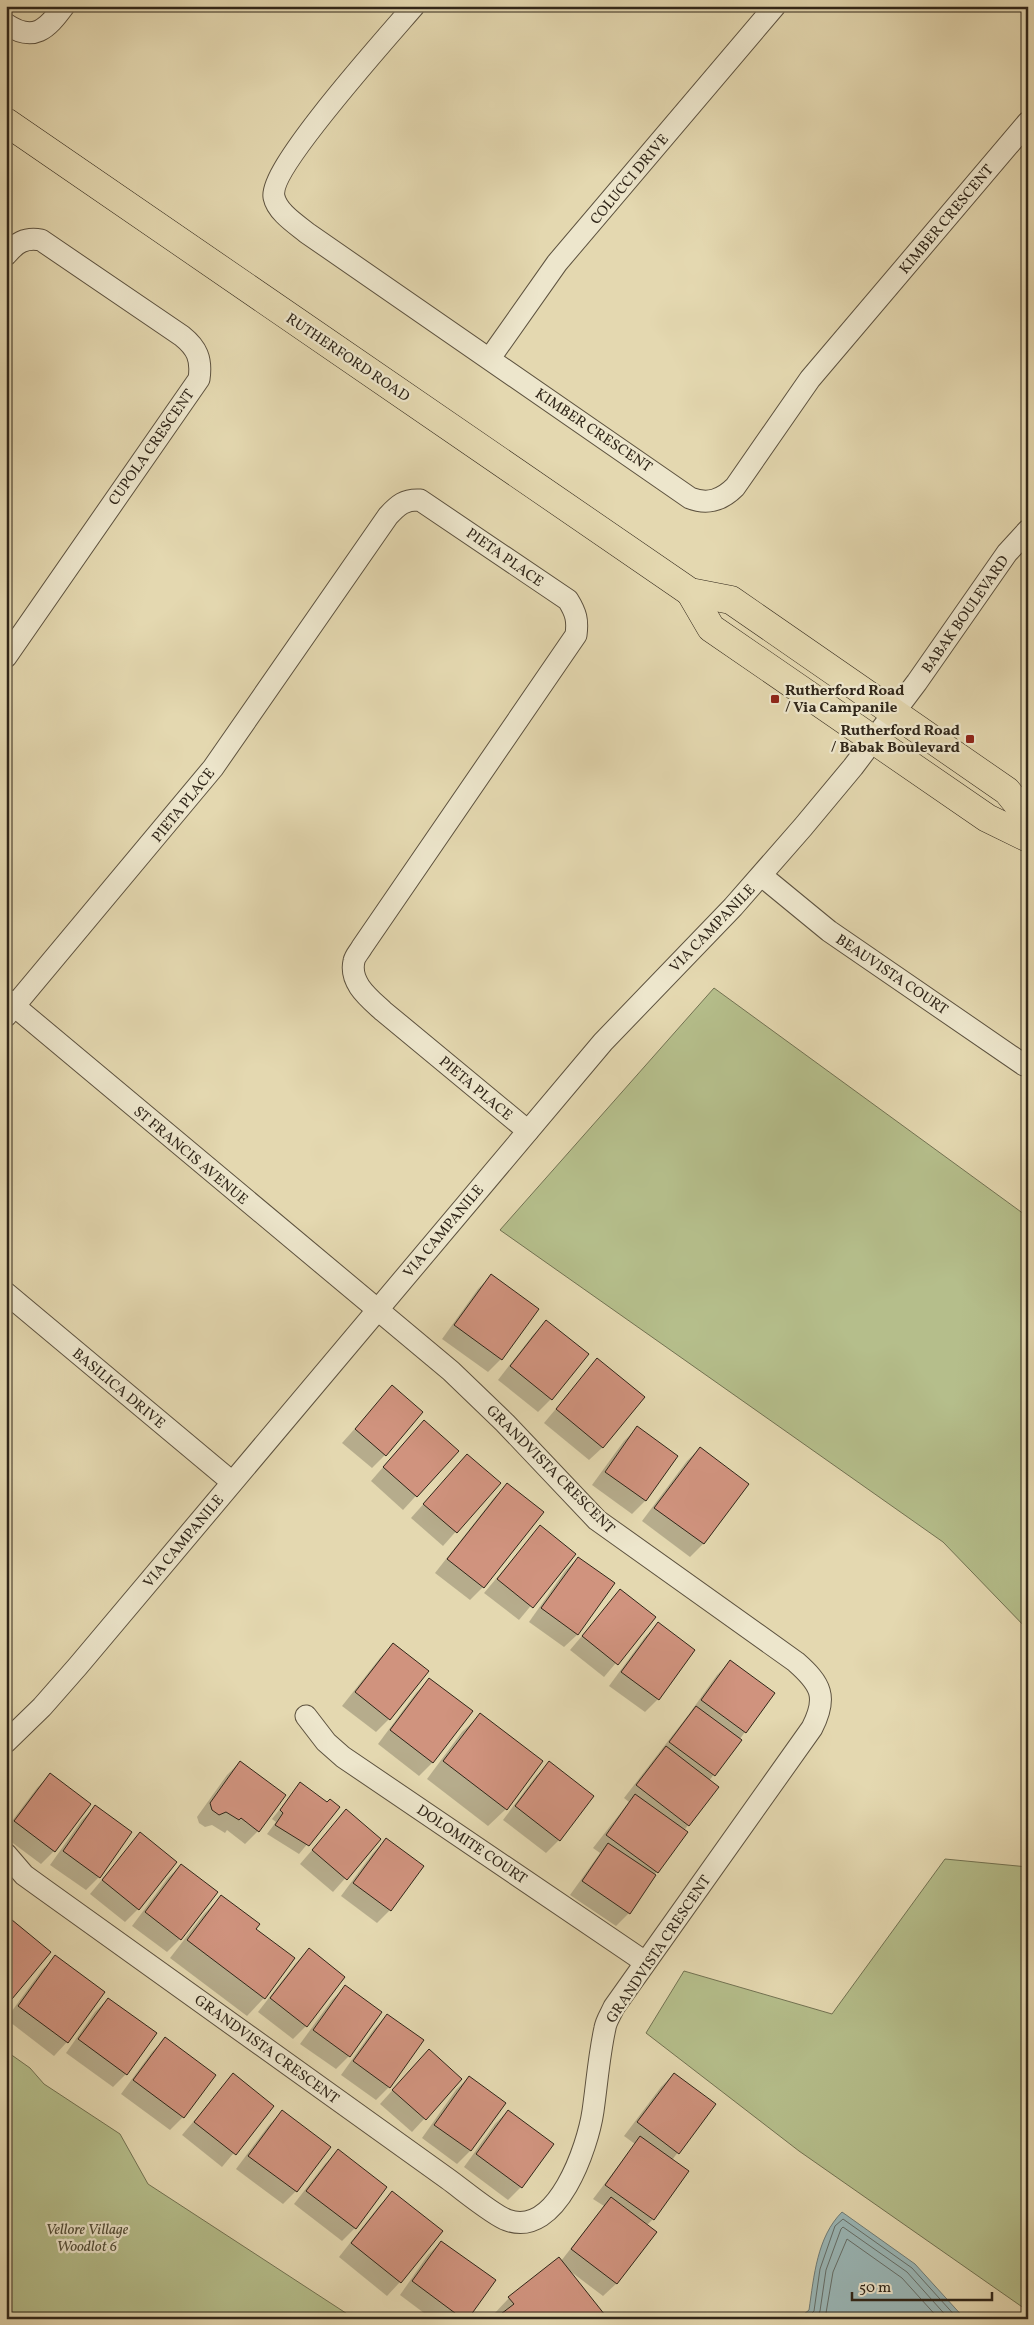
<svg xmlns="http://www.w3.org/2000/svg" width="1034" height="2325" font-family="Vollkorn,serif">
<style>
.green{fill:#b5be8b;stroke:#727252}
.water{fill:#9ab7b7;stroke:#707d78}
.shadow{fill:#0003}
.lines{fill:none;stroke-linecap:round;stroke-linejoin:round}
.shore{stroke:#656e68;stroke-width:1}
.building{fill:#d0937e;stroke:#302619}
.minor-casing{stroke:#5d523f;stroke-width:23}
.major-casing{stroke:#302619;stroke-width:29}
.minor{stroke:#ede6cc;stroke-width:21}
.major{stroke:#e4d8b0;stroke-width:28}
.poi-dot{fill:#8f2418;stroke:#ede6cc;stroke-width:2}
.labels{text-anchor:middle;stroke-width:4.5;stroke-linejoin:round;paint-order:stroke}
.street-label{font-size:15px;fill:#302619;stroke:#ede6cc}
.poi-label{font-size:15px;font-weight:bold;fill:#302619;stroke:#ede6cc;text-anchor:start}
.park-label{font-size:15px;font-style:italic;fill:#514c36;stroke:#ede6cc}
</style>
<rect width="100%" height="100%" fill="#e4d8b0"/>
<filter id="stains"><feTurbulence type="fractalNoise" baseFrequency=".004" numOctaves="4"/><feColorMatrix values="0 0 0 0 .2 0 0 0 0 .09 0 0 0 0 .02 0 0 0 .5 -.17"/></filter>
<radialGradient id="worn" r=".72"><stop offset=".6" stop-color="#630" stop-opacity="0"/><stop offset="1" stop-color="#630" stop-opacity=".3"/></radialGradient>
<g class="green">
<polygon points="714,988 1028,1217 1028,1630 943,1542 500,1230"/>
<polygon points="945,1859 1028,1867 1028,2311 799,2151 646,2033 684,1971 832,2014"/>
<polygon points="6,2051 30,2068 44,2084 120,2134 148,2184 355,2319 6,2319"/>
</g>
<path class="water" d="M842,2212l73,52 50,55h-167l11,-9c5,-34 8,-73 33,-98z"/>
<g class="shadow">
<polygon points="491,1276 537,1309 501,1359 488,1372 442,1339 478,1289"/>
<polygon points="546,1322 551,1399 538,1412 498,1380 533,1335"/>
<polygon points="597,1360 603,1447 589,1460 544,1423"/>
<polygon points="392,1387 385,1455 372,1468 342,1443"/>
<polygon points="637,1428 677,1456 645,1501 632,1514 592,1485 624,1441"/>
<polygon points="411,1435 457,1451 403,1510 371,1481"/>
<polygon points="700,1448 747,1484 703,1544 690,1557 642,1521 687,1461"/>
<polygon points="467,1455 499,1483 443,1546 411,1518"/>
<polygon points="507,1484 542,1512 483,1587 470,1600 435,1573 494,1498"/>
<polygon points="540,1527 574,1554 519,1620 484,1593"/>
<polygon points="578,1558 578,1634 564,1647 529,1622 565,1571"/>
<polygon points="620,1591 654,1618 604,1677 570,1650"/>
<polygon points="658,1624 658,1699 645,1712 609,1686 645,1637"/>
<polygon points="393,1645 389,1719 376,1732 342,1706 380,1658"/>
<polygon points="730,1662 773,1694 709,1781 688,1825 629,1913 616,1926 570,1895 600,1853 593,1848 629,1802 624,1798 689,1714 717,1675"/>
<polygon points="429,1680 471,1712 432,1763 419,1776 378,1744 416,1693"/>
<polygon points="480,1715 506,1809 488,1826 427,1779 462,1732"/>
<polygon points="240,1762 258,1831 245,1844 227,1830 225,1833 212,1825 205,1827 199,1823 197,1817 227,1775"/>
<polygon points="549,1763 592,1796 559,1840 546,1853 503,1820 536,1776"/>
<polygon points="50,1775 54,1851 41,1864 6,1838 6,1829 37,1788"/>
<polygon points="300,1784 327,1803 338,1807 299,1854 267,1834 276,1822 272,1819"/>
<polygon points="95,1807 99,1877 86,1890 50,1865 82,1820"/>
<polygon points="346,1811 380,1839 333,1892 300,1864"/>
<polygon points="140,1834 138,1909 125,1922 90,1894"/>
<polygon points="387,1839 423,1866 390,1910 377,1923 341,1896 373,1853"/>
<polygon points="181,1865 180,1939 167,1952 132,1926 168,1878"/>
<polygon points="221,1897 255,1929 264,1998 247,2016 170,1958 204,1914"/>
<polygon points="6,1916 49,1953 6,2003"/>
<polygon points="309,1950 306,2026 293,2039 258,2012 296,1963"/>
<polygon points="56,1957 103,1993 67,2042 54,2056 6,2019 42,1970"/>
<polygon points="345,1987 380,2012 349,2056 336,2069 300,2044 332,2000"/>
<polygon points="108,1999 126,2074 113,2087 66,2053 95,2012"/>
<polygon points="387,2015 389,2087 376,2100 341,2075 374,2029"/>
<polygon points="166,2038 183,2117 170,2130 121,2094 152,2052"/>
<polygon points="416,2064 461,2079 412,2132 380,2104"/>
<polygon points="674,2074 714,2105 672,2160 653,2219 646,2226 617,2283 603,2296 570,2271 599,2319 494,2319 492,2316 509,2298 561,2261 604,2206 593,2199 635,2144 624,2136 661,2087"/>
<polygon points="233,2075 273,2106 222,2167 182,2135"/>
<polygon points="469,2077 504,2103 470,2151 457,2164 422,2138 456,2090"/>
<polygon points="508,2111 521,2187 508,2200 464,2167 495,2124"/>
<polygon points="282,2112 296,2191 283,2204 236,2169 269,2125"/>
<polygon points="338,2151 355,2228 342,2241 294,2204 325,2164"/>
<polygon points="392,2193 400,2282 387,2296 339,2257 379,2206"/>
<polygon points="441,2242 466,2319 432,2319 400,2295 428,2255"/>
</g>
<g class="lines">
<g class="shore">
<polyline points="806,2319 814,2311 820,2269 835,2226 843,2219 912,2268 958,2319"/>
<polyline points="816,2319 820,2311 826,2270 841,2229 843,2227 907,2272 949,2319"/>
<polyline points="825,2319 833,2272 847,2239 902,2278 939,2319"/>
</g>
</g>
<g class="building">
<polygon points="491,1274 539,1309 502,1360 454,1325"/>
<polygon points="546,1320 589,1354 552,1400 510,1366"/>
<polygon points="597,1358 645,1397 603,1448 556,1409"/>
<polygon points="392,1385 423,1412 386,1456 355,1429"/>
<polygon points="424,1420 459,1451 417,1497 383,1467"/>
<polygon points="637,1426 678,1456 646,1501 605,1472"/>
<polygon points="700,1447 749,1484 704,1544 654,1508"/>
<polygon points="467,1454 501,1483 457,1533 423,1504"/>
<polygon points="507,1483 544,1512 484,1588 447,1559"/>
<polygon points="540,1525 576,1554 533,1608 497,1579"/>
<polygon points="578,1557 615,1583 578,1635 541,1608"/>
<polygon points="620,1589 656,1617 618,1665 582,1636"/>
<polygon points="658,1622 695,1650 659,1700 621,1672"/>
<polygon points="393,1643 429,1671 390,1720 355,1692"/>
<polygon points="730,1660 775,1693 746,1733 701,1700"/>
<polygon points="429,1678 473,1711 433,1763 390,1730"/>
<polygon points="696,1706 742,1740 715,1776 669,1742"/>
<polygon points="480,1713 543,1761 507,1810 443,1761"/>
<polygon points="666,1746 719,1787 689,1826 636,1785"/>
<polygon points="240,1761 286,1795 259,1832 241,1818 239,1820 226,1812 219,1815 212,1810 210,1803"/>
<polygon points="549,1761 594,1796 560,1841 515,1806"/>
<polygon points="50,1773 91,1804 55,1852 14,1821"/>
<polygon points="300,1782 327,1802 330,1799 340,1807 309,1846 275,1825 283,1813 280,1810"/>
<polygon points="635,1794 688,1832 658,1873 606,1835"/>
<polygon points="95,1805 132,1832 100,1878 63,1851"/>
<polygon points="346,1809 381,1839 347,1880 312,1850"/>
<polygon points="140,1832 177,1862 139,1910 102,1880"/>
<polygon points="386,1838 424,1866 391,1911 353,1883"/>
<polygon points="608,1843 656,1875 630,1914 582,1881"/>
<polygon points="181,1864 218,1892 181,1940 145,1912"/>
<polygon points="221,1895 260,1924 256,1929 295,1958 265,1999 187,1940"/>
<polygon points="6,1915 51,1952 12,1999 6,1995"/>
<polygon points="309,1948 345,1977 307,2027 270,1998"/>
<polygon points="55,1955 105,1992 68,2043 18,2006"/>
<polygon points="345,1985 382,2012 350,2057 313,2030"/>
<polygon points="108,1998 157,2033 127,2075 78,2039"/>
<polygon points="387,2014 424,2040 390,2088 353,2061"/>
<polygon points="165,2037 216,2075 184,2118 133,2080"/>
<polygon points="429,2049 462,2079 426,2120 392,2090"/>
<polygon points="233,2073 274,2106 236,2155 194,2122"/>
<polygon points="674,2073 716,2104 679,2154 637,2122"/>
<polygon points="469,2076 506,2103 471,2151 434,2125"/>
<polygon points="282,2110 331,2147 297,2192 248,2156"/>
<polygon points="508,2110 554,2144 522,2188 476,2154"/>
<polygon points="640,2136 689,2171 654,2220 605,2185"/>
<polygon points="338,2149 387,2187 356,2229 306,2191"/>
<polygon points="392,2191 443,2231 401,2283 351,2243"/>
<polygon points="611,2197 657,2232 617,2284 571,2249"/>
<polygon points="441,2241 496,2280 468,2319 463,2319 412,2281"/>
<polygon points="559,2257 605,2315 600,2319 498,2319 497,2317 514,2304 508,2297"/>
</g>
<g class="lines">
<g class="minor-casing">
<g id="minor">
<path d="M414,6c-23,27 -146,163 -140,191 3,15 22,27 33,36l383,265c18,7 32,2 45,-11l75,-108 218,-257"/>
<path d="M6,24c28,19 41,5 58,-18"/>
<path d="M6,255c10,-12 19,-18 35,-15l141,96c15,12 20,23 17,43l-193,278"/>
<polyline points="490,358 557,263 775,6"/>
<polyline points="762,876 829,931 1024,1065 1028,1065"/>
<path d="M6,999l445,372 54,52 92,97 199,142c25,22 32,35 16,66l-198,279c-3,7 -8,14 -9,21 -6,27 -8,55 -12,83 -5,35 -36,128 -86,109 -14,-5 -45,-31 -59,-41l-406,-291 -18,-13 -18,-21"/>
<path d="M6,1016l207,-248 175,-252c10,-11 17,-17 32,-16l148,100c8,13 10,20 8,35l-214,312c-2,4 -7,9 -8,14 -5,22 15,37 29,50l145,120"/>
<polyline points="6,1293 232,1482"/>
<polyline points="306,1716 326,1742 343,1757 645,1962"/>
<polyline points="6,1742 42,1707 78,1666 603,1042 733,907 803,827 853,767 917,682 1007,553 1028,530"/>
</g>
</g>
<g class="major-casing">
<g id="major">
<polyline points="6,122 690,592 731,600 1007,791 1028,817"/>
<polyline points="690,592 711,628 987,818 1028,838"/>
</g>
</g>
<use href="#minor" class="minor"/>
<use href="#major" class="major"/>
</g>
<g class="poi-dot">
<rect x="770" y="694" width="10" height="10" rx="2.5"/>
<rect x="965" y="734" width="10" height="10" rx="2.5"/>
</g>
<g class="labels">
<g class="street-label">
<text transform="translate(629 179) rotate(-50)" y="5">COLUCCI DRIVE</text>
<text transform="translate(946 219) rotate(-50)" y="5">KIMBER CRESCENT</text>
<text transform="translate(348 357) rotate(34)" y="5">RUTHERFORD ROAD</text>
<text transform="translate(594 430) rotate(34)" y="5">KIMBER CRESCENT</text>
<text transform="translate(151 447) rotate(-55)" y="5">CUPOLA CRESCENT</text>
<text transform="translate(505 557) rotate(35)" y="5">PIETA PLACE</text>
<text transform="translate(965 614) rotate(-55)" y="5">BABAK BOULEVARD</text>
<text transform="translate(183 805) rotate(-51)" y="5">PIETA PLACE</text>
<text transform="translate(712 928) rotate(-46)" y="5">VIA CAMPANILE</text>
<text transform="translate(892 974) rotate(34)" y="5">BEAUVISTA COURT</text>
<text transform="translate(476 1088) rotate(40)" y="5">PIETA PLACE</text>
<text transform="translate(191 1155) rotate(40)" y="5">ST FRANCIS AVENUE</text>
<text transform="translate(443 1231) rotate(-50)" y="5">VIA CAMPANILE</text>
<text transform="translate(119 1388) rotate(40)" y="5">BASILICA DRIVE</text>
<text transform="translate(551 1469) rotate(45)" y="5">GRANDVISTA CRESCENT</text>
<text transform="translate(183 1541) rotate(-50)" y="5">VIA CAMPANILE</text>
<text transform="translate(472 1844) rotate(34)" y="5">DOLOMITE COURT</text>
<text transform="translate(658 1949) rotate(-56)" y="5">GRANDVISTA CRESCENT</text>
<text transform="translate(267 2049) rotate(36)" y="5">GRANDVISTA CRESCENT</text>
</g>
<g class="poi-label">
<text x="785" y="695">Rutherford Road<tspan x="785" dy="17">/ Via Campanile</tspan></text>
<text x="960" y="735" text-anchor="end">Rutherford Road<tspan x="960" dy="17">/ Babak Boulevard</tspan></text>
</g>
<g class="park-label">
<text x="87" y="2234">Vellore Village<tspan x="87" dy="17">Woodlot 6</tspan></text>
</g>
</g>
<rect width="1034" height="2325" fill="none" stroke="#e4d8b0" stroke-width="25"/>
<rect x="8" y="8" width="1019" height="2310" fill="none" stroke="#302619" stroke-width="2.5"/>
<rect x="12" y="12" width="1009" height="2300" fill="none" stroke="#302619"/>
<path d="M852 2292v8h140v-8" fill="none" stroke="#302619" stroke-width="2.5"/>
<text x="859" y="2292" font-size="15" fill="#302619" stroke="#ede6cc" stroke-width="4" paint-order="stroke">50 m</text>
<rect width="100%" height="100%" filter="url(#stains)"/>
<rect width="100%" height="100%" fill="url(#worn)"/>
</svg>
